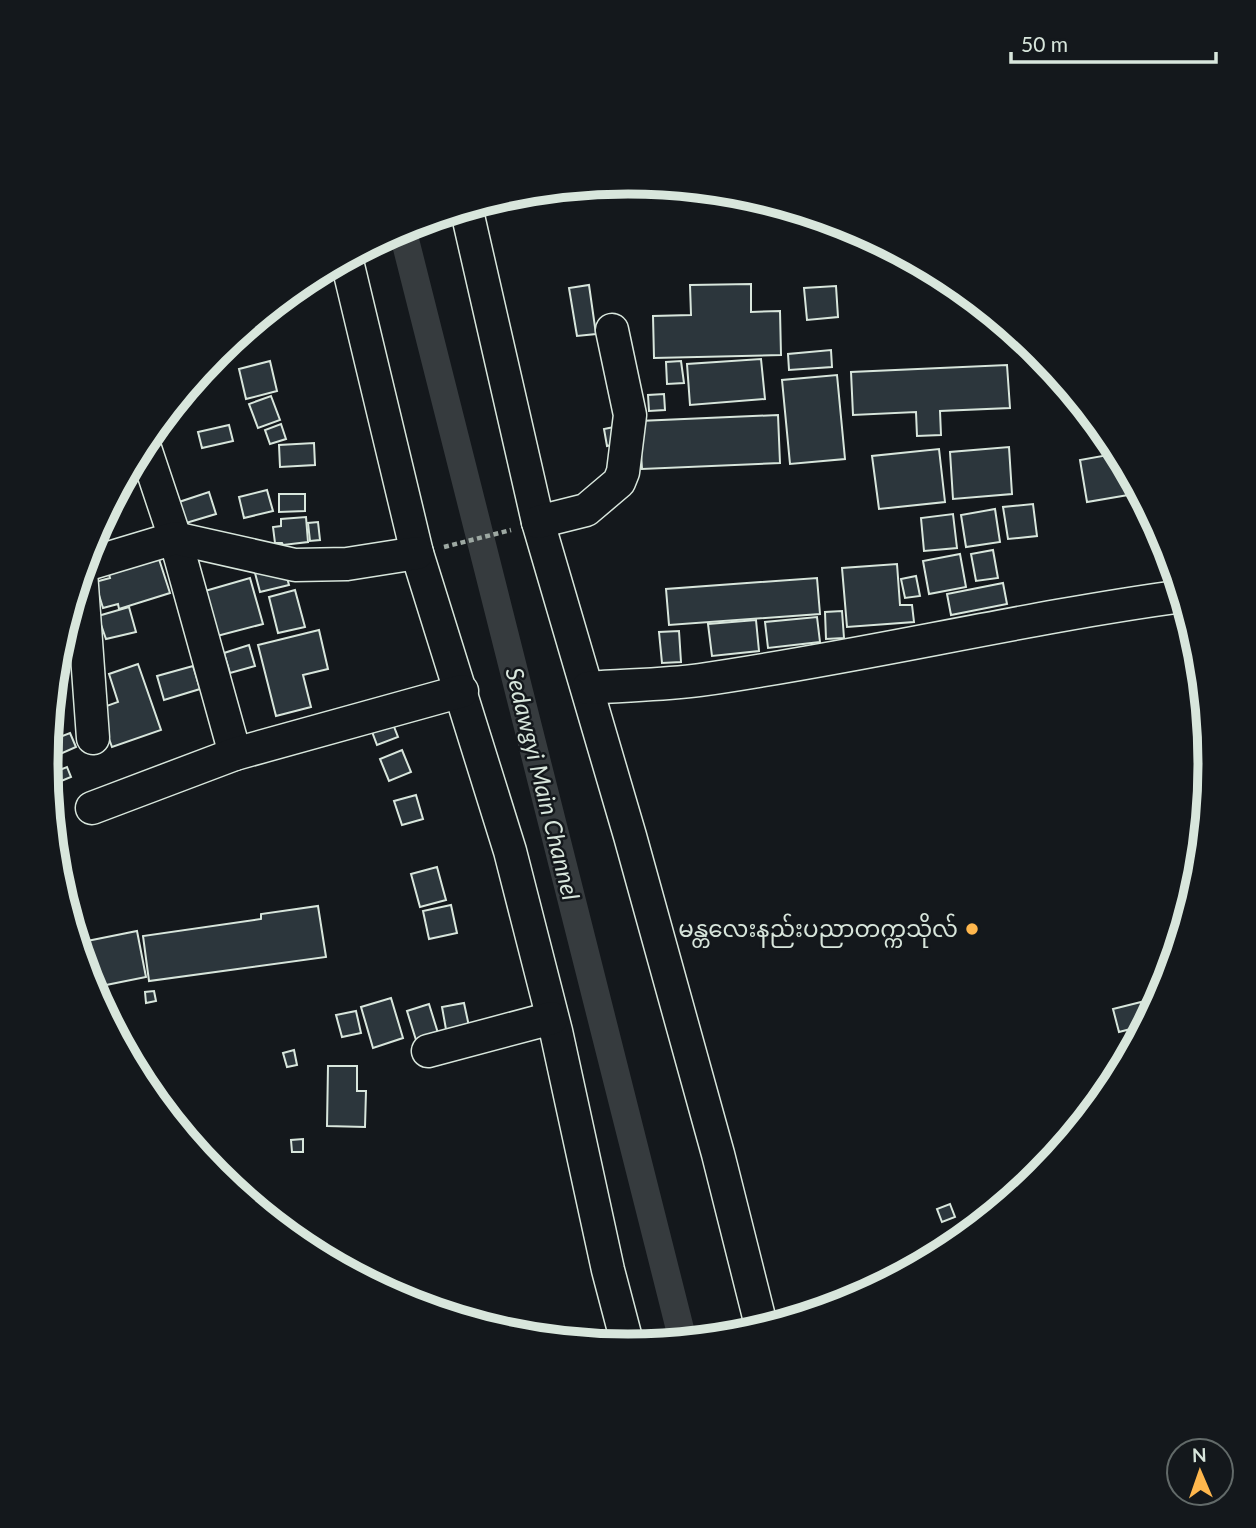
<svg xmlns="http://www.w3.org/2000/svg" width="1256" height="1528" font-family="Lato,'Noto Sans Myanmar',sans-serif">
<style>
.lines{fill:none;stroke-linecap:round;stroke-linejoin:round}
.canal{stroke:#363b3e;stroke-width:28}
.building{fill:#2c363c;stroke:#d8e6dc;stroke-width:2}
.minor-casing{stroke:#d8e6dc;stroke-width:35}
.path{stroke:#9da8a2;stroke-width:4.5;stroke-dasharray:5 3.5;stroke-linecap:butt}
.minor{stroke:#14181c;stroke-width:32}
.poi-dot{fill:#ffb74d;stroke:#14181c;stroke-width:2.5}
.labels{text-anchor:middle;stroke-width:5;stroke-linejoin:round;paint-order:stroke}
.poi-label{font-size:23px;fill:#d8e6dc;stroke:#14181c;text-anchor:end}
.water-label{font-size:24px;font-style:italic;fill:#d8e6dc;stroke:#14181c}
.rim{fill:none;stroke:#d8e6dc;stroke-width:9}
</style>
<rect width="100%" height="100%" fill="#14181c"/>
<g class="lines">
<polyline class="canal" points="402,228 683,1341"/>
</g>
<g class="building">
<polygon points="751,284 751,312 780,311 781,355 654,358 653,316 691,315 690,285"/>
<polygon points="589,285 596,334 577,336 569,288"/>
<polygon points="836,286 838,317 807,320 804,288"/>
<polygon points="831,350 832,367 789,370 788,354"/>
<polygon points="211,358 215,370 197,375"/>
<polygon points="761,359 765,399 690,405 687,364"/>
<polygon points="270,361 277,391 246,399 239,369"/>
<polygon points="681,361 684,383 667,384 666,362"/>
<polygon points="1007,365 1010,408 940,411 941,435 917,436 916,412 853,415 851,372"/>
<polygon points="837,375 845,459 790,464 782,380"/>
<polygon points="664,394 665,410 649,411 648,395"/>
<polygon points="271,396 280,420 258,428 249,404"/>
<polygon points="778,415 780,463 642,469 639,421"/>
<polygon points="281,424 286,439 270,444 265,430"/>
<polygon points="229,425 233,441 202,448 198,432"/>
<polygon points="619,426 622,443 607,446 604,429"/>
<polygon points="314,443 315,465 280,467 279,445"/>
<polygon points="1009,447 1012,494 953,499 950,452"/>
<polygon points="939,449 945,502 879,509 872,456"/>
<polygon points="1119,453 1140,493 1087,502 1080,460"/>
<polygon points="267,490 273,511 244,518 239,497"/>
<polygon points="209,492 216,514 186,523 179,502"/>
<polygon points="279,494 305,494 305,511 279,512"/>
<polygon points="1033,504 1037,536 1008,539 1003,507"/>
<polygon points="995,509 1000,542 966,547 961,515"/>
<polygon points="953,514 957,548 924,551 921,518"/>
<polygon points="306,517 308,542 283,545 282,543 275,543 273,527 281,526 281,519"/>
<polygon points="318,522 320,540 310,541 308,523"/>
<polygon points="993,550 998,578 976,581 971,554"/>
<polygon points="960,554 966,587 929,594 923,561"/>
<polygon points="158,556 170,593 119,609 118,604 103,608 95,582 110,578 108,571"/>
<polygon points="897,564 900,605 912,605 914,622 847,627 842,568"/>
<polygon points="284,567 289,585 260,592 255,573"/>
<polygon points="916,576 920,596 905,598 901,579"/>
<polygon points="250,578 263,624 217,636 205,591"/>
<polygon points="817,578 820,614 669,625 666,589"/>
<polygon points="1003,583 1007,604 951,615 947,594"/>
<polygon points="295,590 305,627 278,633 269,597"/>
<polygon points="129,607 136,632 106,639 98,616"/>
<polygon points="842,611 844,638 826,639 825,612"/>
<polygon points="817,617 820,642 768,648 765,622"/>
<polygon points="756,620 759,651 712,656 708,624"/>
<polygon points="65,623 73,623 72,641 60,641"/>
<polygon points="319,630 328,669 303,675 311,707 276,716 258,645"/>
<polygon points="679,631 681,662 662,663 659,632"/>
<polygon points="69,645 71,666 55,667 58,646"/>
<polygon points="249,645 255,666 230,673 224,653"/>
<polygon points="138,664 161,730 112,747 98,709 118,702 109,674"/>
<polygon points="193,666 200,689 164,700 157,676"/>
<polygon points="389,714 398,737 377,745 368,721"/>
<polygon points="70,733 76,747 58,755 52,740"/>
<polygon points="402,750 411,772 389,781 380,759"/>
<polygon points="67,767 71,777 49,786 47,775"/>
<polygon points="416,795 423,819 402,825 394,801"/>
<polygon points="437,867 446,900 420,907 411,874"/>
<polygon points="451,905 457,933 429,939 423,911"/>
<polygon points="318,906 326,957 149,981 143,936 261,919 261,914"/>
<polygon points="137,931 146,977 91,988 77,943"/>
<polygon points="154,991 156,1001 146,1003 145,992"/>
<polygon points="391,998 403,1038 373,1048 361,1007"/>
<polygon points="1141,1002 1146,1025 1119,1032 1113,1009"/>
<polygon points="464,1003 470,1031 447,1035 442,1007"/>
<polygon points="429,1004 438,1033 416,1040 407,1011"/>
<polygon points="356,1011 361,1033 342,1037 336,1015"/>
<polygon points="294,1050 297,1065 287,1067 283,1053"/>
<polygon points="328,1066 357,1066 357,1091 366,1091 365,1127 327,1126"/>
<polygon points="303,1139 303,1152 292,1152 291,1140"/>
<polygon points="950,1204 955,1217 942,1222 937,1209"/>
</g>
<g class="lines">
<g class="minor-casing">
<g id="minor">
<polyline points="466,207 538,522 630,836 718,1154 762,1329"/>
<polyline points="346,257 417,553 510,851 556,1031 608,1270 628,1346"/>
<polyline points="143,442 175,538 235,754"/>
<polyline points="538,522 586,510 619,482 623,472 630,415 612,330"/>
<polyline points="82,566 175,538 295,565 347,564 417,553"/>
<polyline points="81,572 93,738"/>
<path d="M588,688c37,-3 75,-3 112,-8 162,-23 321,-62 483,-84"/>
<polyline points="92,808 235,754 462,691"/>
<polyline points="428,1051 552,1018"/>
</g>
</g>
<polyline class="path" points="444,547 511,530"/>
<use href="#minor" class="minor"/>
</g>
<circle class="poi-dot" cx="972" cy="929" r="7"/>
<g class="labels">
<g class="poi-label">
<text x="958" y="937">မန္တလေးနည်းပညာတက္ကသိုလ်</text>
</g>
<g class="water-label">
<text transform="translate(542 784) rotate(76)" y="8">Sedawgyi Main Channel</text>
</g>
</g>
<path d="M0 0H1256V1528H0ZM58 764a570 570 0 1 1 1140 0a570 570 0 1 1-1140 0Z" fill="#14181c" fill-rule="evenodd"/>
<path class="rim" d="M58 764a570 570 0 1 1 1140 0a570 570 0 1 1-1140 0Z"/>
<g transform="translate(1200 1472) rotate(358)"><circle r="33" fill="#14181c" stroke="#626a69" stroke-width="2"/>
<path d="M0-5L12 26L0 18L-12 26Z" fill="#ffb74d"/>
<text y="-10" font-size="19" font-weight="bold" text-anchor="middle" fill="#d8e6dc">N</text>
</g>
<path d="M1011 52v10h205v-10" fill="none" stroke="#d8e6dc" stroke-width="3.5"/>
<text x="1021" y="52" font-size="21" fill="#d8e6dc" stroke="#14181c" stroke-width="5" paint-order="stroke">50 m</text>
</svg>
